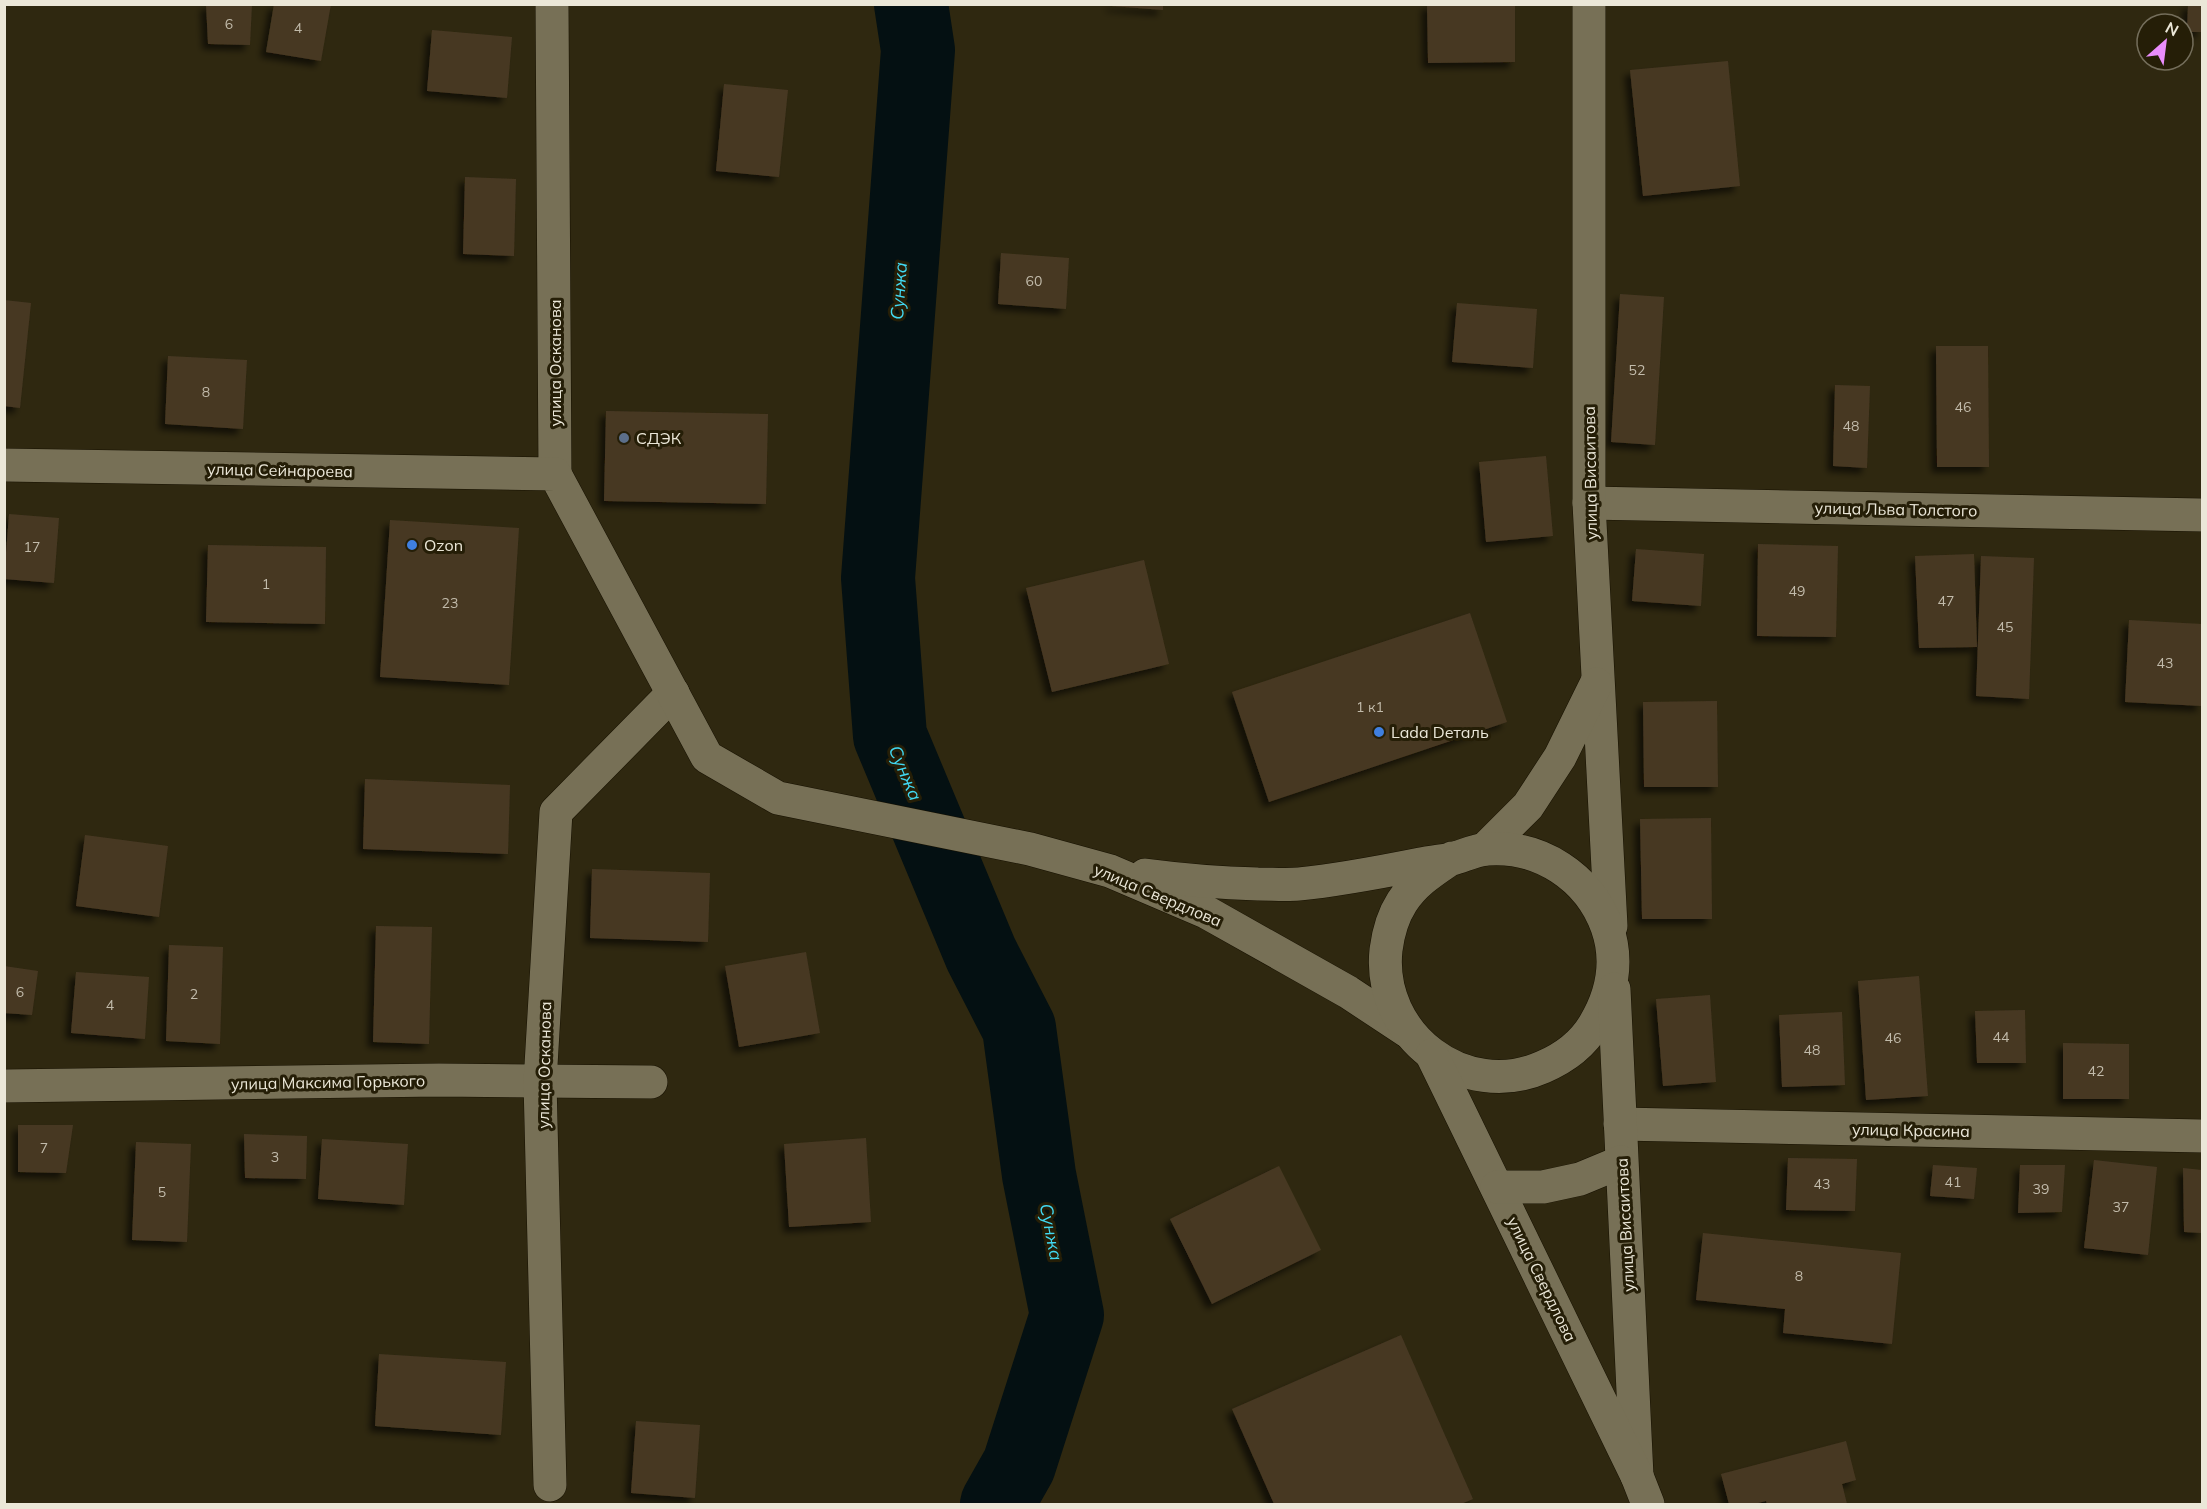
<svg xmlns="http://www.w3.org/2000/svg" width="2207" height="1509" font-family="Mulish,sans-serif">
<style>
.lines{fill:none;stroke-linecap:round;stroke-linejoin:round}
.river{stroke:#041012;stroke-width:74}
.building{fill:#473823;filter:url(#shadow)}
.street-casing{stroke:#171100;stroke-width:34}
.secondary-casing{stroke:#171100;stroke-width:34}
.street{stroke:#777056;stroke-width:33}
.secondary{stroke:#777056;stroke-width:33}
.service-dot{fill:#5c6f8a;stroke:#251e07;stroke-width:2}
.shop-dot{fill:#3f7fe0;stroke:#251e07;stroke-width:2}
.labels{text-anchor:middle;stroke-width:6;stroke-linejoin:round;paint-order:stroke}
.number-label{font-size:14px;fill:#c2bbab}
.street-label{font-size:16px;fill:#ebe7d8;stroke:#251e07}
.poi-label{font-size:16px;fill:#ebe7d8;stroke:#251e07;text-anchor:start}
.water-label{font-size:18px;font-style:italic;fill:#41d8f1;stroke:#251e07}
</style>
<defs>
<filter id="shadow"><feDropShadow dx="-5.5" dy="5.5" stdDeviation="3" flood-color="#0009"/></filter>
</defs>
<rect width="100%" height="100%" fill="#2f2810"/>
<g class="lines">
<polyline class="river" points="911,4 918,50 878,578 890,736 981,954 1019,1028 1039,1175 1067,1315 1019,1465 997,1504"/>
</g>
<g class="building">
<polygon points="206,4 252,4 250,45 208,44"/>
<polygon points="274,4 331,4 321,61 266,52"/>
<polygon points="1111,4 1163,4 1163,10 1111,6"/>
<polygon points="1427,4 1515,4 1515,62 1428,63"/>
<polygon points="2188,4 2202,4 2202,32 2187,32"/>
<polygon points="432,30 512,37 507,98 427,91"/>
<polygon points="1728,61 1740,186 1643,196 1630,70"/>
<polygon points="724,84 788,90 779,177 716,171"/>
<polygon points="465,177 516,179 514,256 463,254"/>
<polygon points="1001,253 1069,258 1066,309 998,304"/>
<polygon points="1620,294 1664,297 1655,445 1611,442"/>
<polygon points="4,300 31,303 20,408 4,406"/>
<polygon points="1457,303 1537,309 1533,368 1452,362"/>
<polygon points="1936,346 1988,346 1989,467 1937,467"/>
<polygon points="168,356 247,360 243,429 165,424"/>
<polygon points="1835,385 1870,386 1867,468 1833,466"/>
<polygon points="606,411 768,414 766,504 604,501"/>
<polygon points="1546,456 1553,536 1486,542 1479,462"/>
<polygon points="9,514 59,518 54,583 4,579"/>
<polygon points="390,520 519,528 509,685 380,677"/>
<polygon points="1758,544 1838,546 1836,637 1757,636"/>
<polygon points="208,545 326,547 325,624 206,622"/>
<polygon points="1636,549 1704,554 1701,606 1632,601"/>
<polygon points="1974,554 1977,647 1919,648 1915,556"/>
<polygon points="1981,556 2034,558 2029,699 1976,696"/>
<polygon points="1144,560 1169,664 1052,692 1026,588"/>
<polygon points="1470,613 1507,722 1269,802 1232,692"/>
<polygon points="2129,620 2202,624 2202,706 2125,702"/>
<polygon points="1717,701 1718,787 1644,787 1643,702"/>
<polygon points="365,779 510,785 508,854 363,849"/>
<polygon points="1711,818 1712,919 1642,919 1640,819"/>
<polygon points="85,835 168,846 159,917 76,906"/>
<polygon points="592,869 710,873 708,942 590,938"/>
<polygon points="376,926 432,927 429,1044 373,1042"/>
<polygon points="169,945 223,947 220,1044 166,1041"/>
<polygon points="806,952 820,1033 739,1047 725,966"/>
<polygon points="4,966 38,971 32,1015 4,1013"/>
<polygon points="76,972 149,977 145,1039 71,1033"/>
<polygon points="1919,976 1928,1096 1866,1100 1858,981"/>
<polygon points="1710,995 1716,1082 1663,1086 1656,999"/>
<polygon points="2025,1010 2026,1063 1977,1063 1975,1011"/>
<polygon points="1842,1012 1845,1085 1782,1087 1779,1015"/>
<polygon points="2063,1043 2129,1044 2129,1099 2063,1099"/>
<polygon points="18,1125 73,1125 66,1173 18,1172"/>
<polygon points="244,1134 307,1136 306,1179 245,1178"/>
<polygon points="866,1138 871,1222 789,1227 784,1144"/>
<polygon points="322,1139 408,1144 404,1205 318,1199"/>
<polygon points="136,1142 191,1144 187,1242 132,1240"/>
<polygon points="1788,1158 1857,1159 1855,1211 1786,1210"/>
<polygon points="2094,1160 2157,1167 2148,1255 2084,1248"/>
<polygon points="1933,1165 1977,1168 1974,1199 1930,1196"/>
<polygon points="2020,1165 2065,1165 2062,1212 2018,1213"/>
<polygon points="1279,1166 1321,1250 1212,1304 1170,1219"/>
<polygon points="2183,1168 2202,1170 2202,1233 2184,1232"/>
<polygon points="1703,1233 1901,1253 1892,1344 1783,1333 1785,1309 1696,1300"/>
<polygon points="1401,1335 1473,1499 1461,1504 1274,1504 1232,1409"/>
<polygon points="379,1354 506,1362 501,1435 375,1426"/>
<polygon points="636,1421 700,1425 695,1498 631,1493"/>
<polygon points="1846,1441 1856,1480 1842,1484 1847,1504 1767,1504 1766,1501 1754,1504 1729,1504 1721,1474"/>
</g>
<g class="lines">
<g class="street-casing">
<g id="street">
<polyline points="552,4 555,474"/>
<polyline points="1589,503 2202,515"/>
<polyline points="4,1086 439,1080 651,1082"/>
<polyline points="1620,1124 2202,1136"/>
<polyline points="550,1485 540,1082 556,812 673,693"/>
</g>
</g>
<g class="secondary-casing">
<g id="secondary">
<polyline points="1589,4 1589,503 1611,926"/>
<polyline points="4,465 555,474 707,757 778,798 1030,849 1110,871 1206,912 1348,992 1407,1031"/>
<polyline points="1485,849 1528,806 1560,757 1596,684"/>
<path d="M1145,875c38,5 75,8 113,9 14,0 28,1 41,0 41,-4 82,-12 122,-20 11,-2 21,-3 31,-5 11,-3 23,-9 35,-10 53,-4 102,28 120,78 12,34 5,68 -13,98 -12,20 -30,33 -51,42 -79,35 -166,-32 -157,-117 2,-16 7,-34 16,-48 13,-20 31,-31 50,-44"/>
<polyline points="1614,989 1637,1476"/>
<polyline points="1432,1055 1637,1476 1648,1504"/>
<polyline points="1497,1187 1543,1187 1580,1179 1621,1162"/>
</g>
</g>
<use href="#street" class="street"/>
<use href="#secondary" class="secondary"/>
</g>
<circle class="service-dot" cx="624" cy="438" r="6"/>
<g class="shop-dot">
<circle cx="412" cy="545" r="6"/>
<circle cx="1379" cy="732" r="6"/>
</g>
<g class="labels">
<g class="number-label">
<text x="229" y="29">6</text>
<text x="298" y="33">4</text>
<text x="1034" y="286">60</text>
<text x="1637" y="375">52</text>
<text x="206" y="397">8</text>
<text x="1963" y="412">46</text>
<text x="1851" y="431">48</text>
<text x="32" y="552">17</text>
<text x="266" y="589">1</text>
<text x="1797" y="596">49</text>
<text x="1946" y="606">47</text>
<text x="450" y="608">23</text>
<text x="2005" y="632">45</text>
<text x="2165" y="668">43</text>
<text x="1370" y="712">1 к1</text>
<text x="20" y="997">6</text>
<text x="194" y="999">2</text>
<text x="110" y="1010">4</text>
<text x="2001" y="1042">44</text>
<text x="1893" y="1043">46</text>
<text x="1812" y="1055">48</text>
<text x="2096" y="1076">42</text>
<text x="44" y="1153">7</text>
<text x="275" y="1162">3</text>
<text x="1953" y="1187">41</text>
<text x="1822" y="1189">43</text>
<text x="2041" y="1194">39</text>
<text x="162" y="1197">5</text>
<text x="2121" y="1212">37</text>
<text x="1799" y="1281">8</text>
</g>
<g class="street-label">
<text transform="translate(555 363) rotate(-90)" y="6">улица Осканова</text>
<text transform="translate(280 470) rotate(1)" y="6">улица Сейнароева</text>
<text transform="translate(1590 473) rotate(-91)" y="6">улица Висаитова</text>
<text transform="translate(1896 509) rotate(1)" y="6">улица Льва Толстого</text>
<text transform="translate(1158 895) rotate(23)" y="6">улица Свердлова</text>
<text transform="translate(544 1065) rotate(-89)" y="6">улица Осканова</text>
<text transform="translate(328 1082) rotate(-1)" y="6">улица Максима Горького</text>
<text transform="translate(1911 1130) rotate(1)" y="6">улица Красина</text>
<text transform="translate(1625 1225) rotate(-93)" y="6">улица Висаитова</text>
<text transform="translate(1542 1279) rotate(64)" y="6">улица Свердлова</text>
</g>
<g class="poi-label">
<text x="636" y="444">СДЭК</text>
<text x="424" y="551">Ozon</text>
<text x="1391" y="738">Lada Dеталь</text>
</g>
<g class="water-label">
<text transform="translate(899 291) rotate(-86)" y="6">Сунжа</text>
<text transform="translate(905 773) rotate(67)" y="6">Сунжа</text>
<text transform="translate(1051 1232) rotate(79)" y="6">Сунжа</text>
</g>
</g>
<rect width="2207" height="1509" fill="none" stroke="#ebe7d8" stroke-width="12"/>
<g transform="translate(2165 42) rotate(28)"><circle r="28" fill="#251e07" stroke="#746e5b" stroke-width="1.5"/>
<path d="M0-4.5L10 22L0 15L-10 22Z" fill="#ea8dfd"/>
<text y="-9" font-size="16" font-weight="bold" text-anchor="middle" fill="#ebe7d8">N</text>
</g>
</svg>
